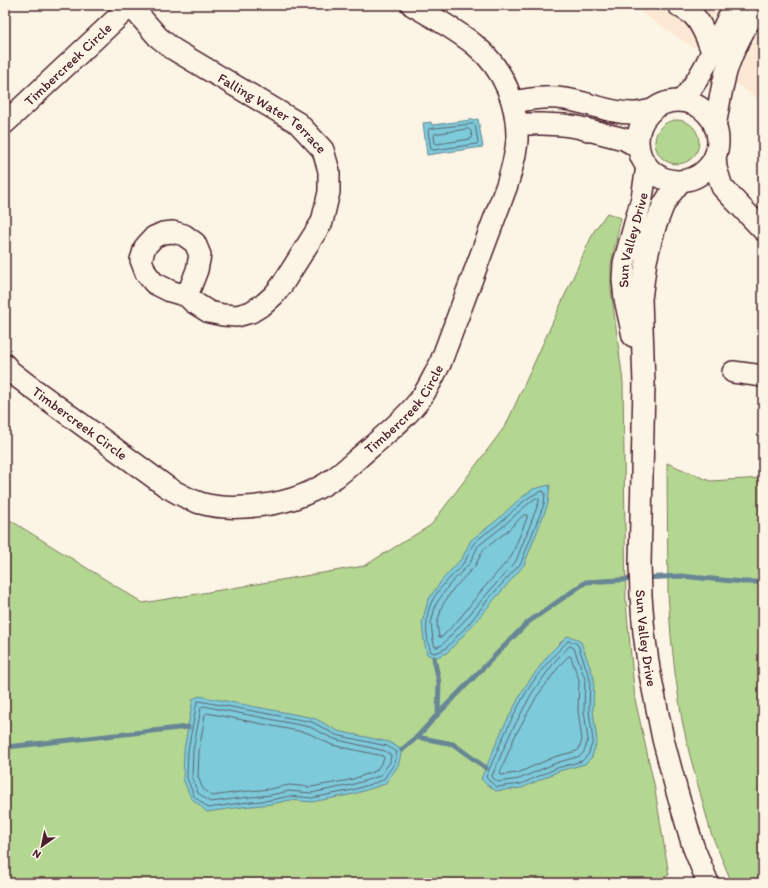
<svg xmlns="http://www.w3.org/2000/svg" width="768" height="888" font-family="Itim,sans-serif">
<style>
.built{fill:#fce8d4}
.green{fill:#b3d791;stroke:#7e7b5e}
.water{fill:#7ccada;stroke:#688694}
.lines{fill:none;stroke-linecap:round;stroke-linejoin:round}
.shore{stroke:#5e6371;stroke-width:1}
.stream{stroke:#688694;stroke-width:5}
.minor-casing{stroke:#4a1f2b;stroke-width:24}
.minor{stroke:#fcf5e5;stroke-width:21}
.labels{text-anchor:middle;stroke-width:3;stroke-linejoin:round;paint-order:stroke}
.street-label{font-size:14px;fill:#4a1f2b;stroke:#fcf5e5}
</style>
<rect width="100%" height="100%" fill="#fcf5e5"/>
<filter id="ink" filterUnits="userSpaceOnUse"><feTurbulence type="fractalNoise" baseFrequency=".025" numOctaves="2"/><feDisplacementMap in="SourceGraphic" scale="8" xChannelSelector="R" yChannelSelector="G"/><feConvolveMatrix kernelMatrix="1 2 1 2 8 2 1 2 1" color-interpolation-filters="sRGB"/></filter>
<g filter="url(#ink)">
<g class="built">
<polygon points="630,5 721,5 694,48"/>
<polygon points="763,27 763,102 735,83 748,50"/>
</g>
<g class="green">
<circle cx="677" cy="142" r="22"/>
<polygon points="607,213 621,218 611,264 611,289 623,382 626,603 635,699 654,784 669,875 654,883 5,883 5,517 143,603 364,566 431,525 506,425 594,231"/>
<polygon points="667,463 710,481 763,478 763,883 732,883 711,833 689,752 682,720 675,673 671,636 668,593"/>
</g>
<g class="water">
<polygon points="478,119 483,147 427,155 423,123 431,122 432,125"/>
<polygon points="550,485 548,504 524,565 494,600 471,627 447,653 434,658 427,654 424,641 422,623 428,600 442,580 462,558 471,540 496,521 516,502 533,489"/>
<polygon points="567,636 575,638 581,642 594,678 593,710 597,741 592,757 585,764 559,771 522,788 496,791 486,784 481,779 502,730 524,688 549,654"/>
<polygon points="199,696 314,718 338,731 389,742 402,750 398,766 385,784 354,794 312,802 290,800 272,804 242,807 207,812 191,798 183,779 184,750 188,727 193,699"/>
</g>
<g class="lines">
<g class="shore">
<polygon points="474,124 475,125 478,142 477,144 433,150 431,149 428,131 429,129"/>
<polygon points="469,129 471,131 472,138 471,139 437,144 435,143 434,136 435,134"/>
<path d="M543,491l2,2 -1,11 -23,59 -31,34 -22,28 -23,24 -10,4 -4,-1c-6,-14 -6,-38 1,-51 8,-16 23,-26 33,-40 4,-6 5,-14 10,-19 6,-6 15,-11 22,-17 15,-11 27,-29 46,-34z"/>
<polygon points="536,498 539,499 539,502 516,561 487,594 464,621 442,645 437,647 435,647 433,640 431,623 436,604 449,585 470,563 478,546 501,528 522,509"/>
<polygon points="524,515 527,515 527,518 511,557 482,590 460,618 442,637 439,637 437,624 442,606 453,589 475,566 483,550 505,533"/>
<path d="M568,641l6,1 4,3 12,34 -1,32 4,30 -5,14 -6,6 -25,7 -36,16 -24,3 -8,-6 -3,-4c12,-29 25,-59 41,-86 11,-18 26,-35 41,-50z"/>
<polygon points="570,646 574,648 585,679 584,711 588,740 584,752 580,756 556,763 519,779 498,782 493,778 492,776 510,734 532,693 556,660"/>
<polygon points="569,656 571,657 579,680 578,711 582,740 579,749 577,751 554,757 518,773 501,775 500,773 515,736 537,696 561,664"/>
<polygon points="199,701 312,722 336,735 387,746 397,752 394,764 383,780 353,790 312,798 290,796 271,800 241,803 208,808 194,796 187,778 188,750 197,702"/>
<polygon points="203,706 310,727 334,739 385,751 391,755 390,762 380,776 351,785 311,793 289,791 271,795 241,798 210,802 198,793 192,778 193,751 201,708"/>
<polygon points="207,713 308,733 332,745 383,756 384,759 376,771 350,780 311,787 289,785 270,789 240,792 212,796 203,789 198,777 199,751 205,715"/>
</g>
<g class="stream">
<polyline points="644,578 681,576 743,582 763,582"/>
<polyline points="434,658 439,682 438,714"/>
<polyline points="417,737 453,744 486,768"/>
<polyline points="5,746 7,747 188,727"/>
<polyline points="402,750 417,737 438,714 527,623 586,582 636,579"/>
</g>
<g class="minor-casing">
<g id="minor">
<path d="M678,5c4,3 9,6 14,9 10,9 15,25 20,37"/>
<path id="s1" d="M131,6l27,31 15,12 125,74 25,27 6,21v21l-7,30 -40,63 -8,10 -10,9 -13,8 -14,4 -14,-1 -14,-3 -16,-10 -6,-6 -17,-5 -16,-8 -8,-10 -5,-13 4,-13 9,-10 9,-4 10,-1 11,3 11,8 5,12 -3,15 -10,26"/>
<path d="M681,101c25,-27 36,-64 54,-96"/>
<circle cx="678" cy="141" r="40"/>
<path d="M513,102c17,-3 34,-6 52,-3 23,3 46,15 69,14 6,0 12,-2 18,-3"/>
<path id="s2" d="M5,123l126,-118"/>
<polyline points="517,124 542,124 563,125 577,127 624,139 638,147"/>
<path d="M715,127c3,-18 6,-37 11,-55 7,-24 20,-46 33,-67"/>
<polyline points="715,156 716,168 722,187 763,230"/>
<path id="s3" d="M680,182l-11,14 -6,10 -8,21 -5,17 -4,17 -5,38 3,85 -4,180 1,32 3,37 5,36 14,70 14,53 16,54 15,37"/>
<path id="s4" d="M633,336l-8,-37 -2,-19 1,-17 18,-65 5,-32"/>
<path id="s5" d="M5,365l5,6 18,14 139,102c10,6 21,12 33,16 14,4 30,5 45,4 34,-2 63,-10 91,-30 12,-9 23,-20 35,-30 17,-15 36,-30 50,-49 8,-11 13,-23 19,-34l67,-179c4,-14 9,-29 10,-45 1,-35 -13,-71 -41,-94 -19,-16 -42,-28 -64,-41"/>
<polyline points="733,372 763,376"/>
</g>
</g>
<use href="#minor" class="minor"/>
</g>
</g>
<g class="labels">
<g class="street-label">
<text dy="5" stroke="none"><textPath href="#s2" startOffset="86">Timbercreek Circle</textPath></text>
<text dy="5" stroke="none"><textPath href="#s1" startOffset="179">Falling Water Terrace</textPath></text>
<text dy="5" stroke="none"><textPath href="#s4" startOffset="98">Sun Valley Drive</textPath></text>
<text dy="5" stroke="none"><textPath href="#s5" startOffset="479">Timbercreek Circle</textPath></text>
<text dy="5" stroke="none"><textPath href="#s5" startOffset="95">Timbercreek Circle</textPath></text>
<text dy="5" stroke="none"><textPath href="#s3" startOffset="465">Sun Valley Drive</textPath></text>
</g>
</g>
<rect width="768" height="888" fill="none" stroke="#fcf5e5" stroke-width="20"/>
<rect x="10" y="10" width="748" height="868" fill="none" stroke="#4a1f2b" stroke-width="1.5" filter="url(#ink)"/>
<g transform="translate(42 846) rotate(213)" stroke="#fcf5e5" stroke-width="3" paint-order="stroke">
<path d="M0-3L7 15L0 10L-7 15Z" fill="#4a1f2b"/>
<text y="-6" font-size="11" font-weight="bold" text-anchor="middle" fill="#4a1f2b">N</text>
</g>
</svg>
